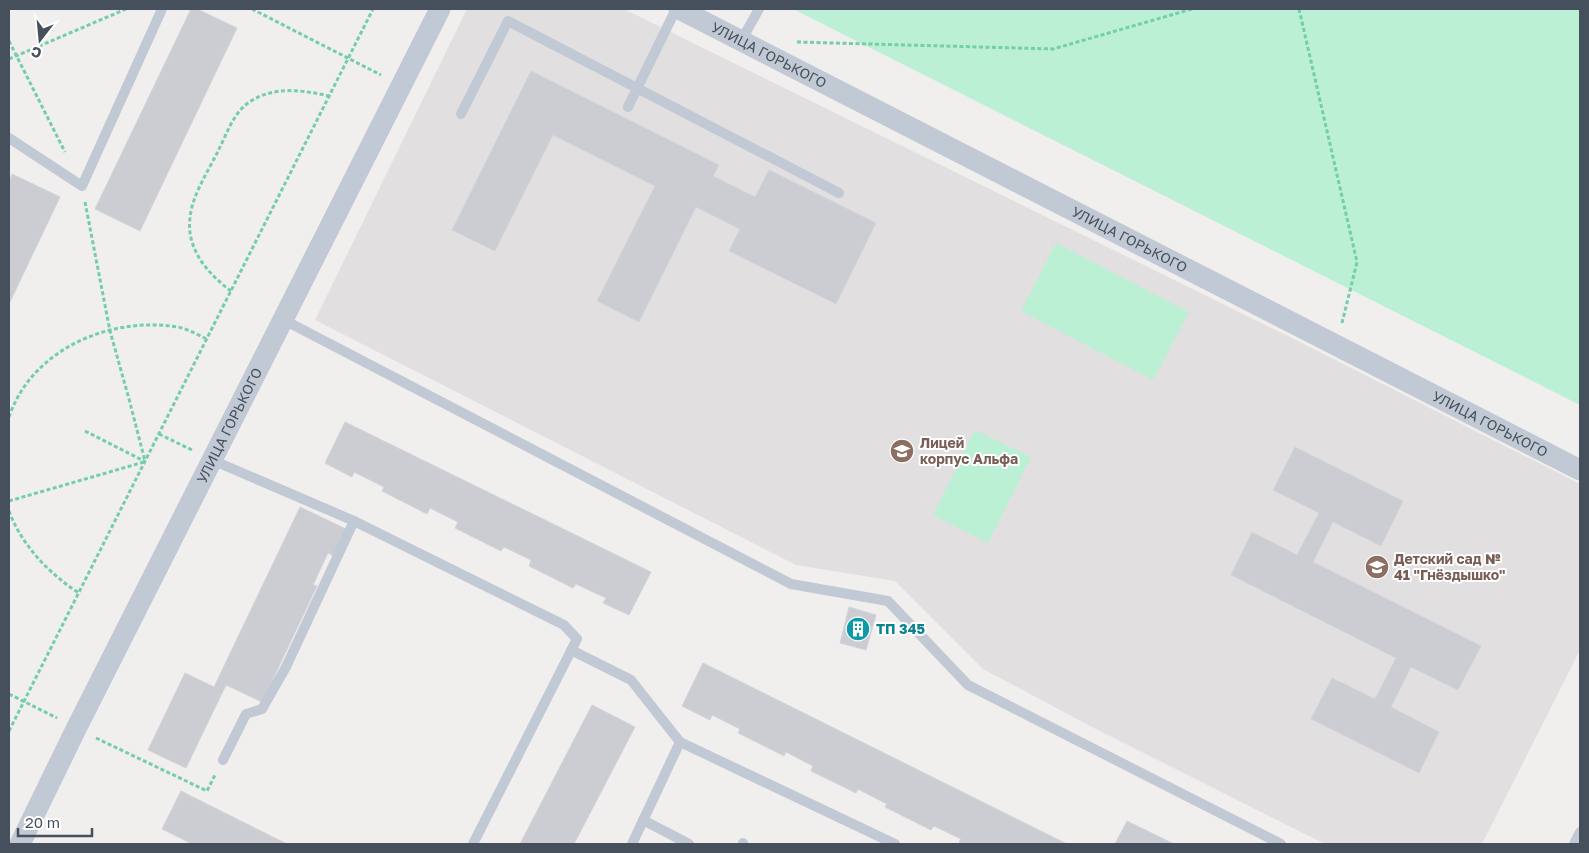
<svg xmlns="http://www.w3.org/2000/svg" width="1589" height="853" font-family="'Golos Text',sans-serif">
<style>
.education{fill:#e2dfe0}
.green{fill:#bbf0d4}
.building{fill:#cbcdd3;stroke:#d2d4da}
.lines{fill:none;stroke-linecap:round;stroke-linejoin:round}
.path{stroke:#73cea9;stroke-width:3;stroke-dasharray:4 2.5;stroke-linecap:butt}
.lane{stroke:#c1c9d4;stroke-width:10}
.street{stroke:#c1c9d4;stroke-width:21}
.labels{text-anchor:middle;stroke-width:4;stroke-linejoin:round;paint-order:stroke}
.street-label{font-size:14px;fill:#46505c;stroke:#fff}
.education-label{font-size:14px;font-weight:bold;fill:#785e54;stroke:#fff;text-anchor:start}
.culture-label{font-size:14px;font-weight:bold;fill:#0d838f;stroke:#fff;text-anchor:start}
</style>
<rect width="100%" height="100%" fill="#f1eeee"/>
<polygon class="education" points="467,9 624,9 1290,337 1580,484 1580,650 1482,844 1325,844 1092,727 983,669 895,581 796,565 315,320"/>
<g class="green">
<polygon points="793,9 1580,9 1580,405"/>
<polygon points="1056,243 1189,312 1153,380 1021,311"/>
<polygon points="975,430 1031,457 988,543 933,515"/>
</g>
<g class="building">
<polygon points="191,9 197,9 237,28 140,231 95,209"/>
<polygon points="531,71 719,165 713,176 755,197 769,170 876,223 836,304 729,251 740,229 696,207 639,322 597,301 655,186 553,135 495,251 452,230"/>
<polygon points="12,174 60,197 9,304 9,182"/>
<polygon points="345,422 651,572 629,615 603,603 606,598 576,584 573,588 529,566 531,560 504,547 501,551 455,528 458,522 430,508 427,514 382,491 384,487 354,472 352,477 325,463"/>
<polygon points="1295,447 1403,501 1381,546 1333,522 1313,562 1481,646 1458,690 1411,667 1391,707 1439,732 1419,773 1311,719 1332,678 1375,699 1396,658 1231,575 1252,532 1297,555 1319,513 1273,490"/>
<polygon points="300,507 346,529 334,556 328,553 313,585 317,586 262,702 226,685 186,768 148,750 185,673 214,687"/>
<polygon points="849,607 876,615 866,650 840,643"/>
<polygon points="703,663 1067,844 963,844 959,842 961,839 934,826 931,830 885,807 887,804 858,789 856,793 811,771 813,766 786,752 784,756 738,733 740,729 712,715 710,720 682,706"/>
<polygon points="592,705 635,727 574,844 520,844"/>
<polygon points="181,791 287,844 192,844 162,829"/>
<polygon points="1127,821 1174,844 1115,844"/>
</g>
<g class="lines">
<g class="path">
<polyline points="252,9 381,75"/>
<polyline points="1299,9 1357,262 1342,323"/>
<polyline points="9,41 65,152"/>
<polyline points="797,42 1053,49 1192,9"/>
<polyline points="9,59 126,9"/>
<polyline points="85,202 110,331 129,399 145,461"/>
<path d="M231,291c-23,-17 -45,-42 -41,-73 2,-23 18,-46 28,-67 9,-17 15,-39 33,-50 24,-15 51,-11 78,-5"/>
<path d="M9,417c23,-68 101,-101 169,-90 10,2 20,8 29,12"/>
<polyline points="85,431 144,461"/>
<polyline points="159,434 192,450"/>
<polyline points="9,501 144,462"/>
<path d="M9,511c12,33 40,63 70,82"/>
<polyline points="9,694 57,718"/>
<polyline points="9,731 373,9"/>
<polyline points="96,738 207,791 215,775"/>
</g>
<g class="lane">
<polyline points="741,41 759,9"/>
<polyline points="628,107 676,9"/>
<polyline points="461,114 508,21 839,193"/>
<polyline points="9,138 82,186 162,9"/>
<polyline points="282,319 791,584 888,601 968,685 1281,844"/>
<polyline points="212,460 354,521 564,625 577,639 473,844"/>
<polyline points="571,650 631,680 680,742 632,844"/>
<polyline points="680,742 895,844"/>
<polyline points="223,760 246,714 262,709 286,667 354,521"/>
<polyline points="643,820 689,844"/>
<polyline points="743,844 743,843"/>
<polyline points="1574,844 1580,832"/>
</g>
<g class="street">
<path id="s1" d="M679,9l901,461"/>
<path id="s2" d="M20,844l56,-115 364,-720"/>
</g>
</g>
<defs>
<g id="school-disc" transform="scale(1.25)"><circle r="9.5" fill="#8d6e63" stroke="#fff"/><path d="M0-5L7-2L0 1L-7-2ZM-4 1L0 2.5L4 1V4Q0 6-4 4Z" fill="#fff"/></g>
<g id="building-disc" transform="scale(1.25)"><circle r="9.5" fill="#0f9aa8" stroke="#fff"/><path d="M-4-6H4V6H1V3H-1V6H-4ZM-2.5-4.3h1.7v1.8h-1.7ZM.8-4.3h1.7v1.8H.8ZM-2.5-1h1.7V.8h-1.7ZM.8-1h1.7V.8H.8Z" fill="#fff"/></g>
</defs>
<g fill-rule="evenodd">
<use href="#school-disc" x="902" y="451"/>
<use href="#school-disc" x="1377" y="567"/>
<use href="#building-disc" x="858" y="629"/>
</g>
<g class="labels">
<g class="street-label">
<text dy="5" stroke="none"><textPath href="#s1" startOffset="101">УЛИЦА ГОРЬКОГО</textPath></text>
<text dy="5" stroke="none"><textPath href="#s1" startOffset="506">УЛИЦА ГОРЬКОГО</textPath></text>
<text dy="5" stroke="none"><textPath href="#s1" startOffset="911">УЛИЦА ГОРЬКОГО</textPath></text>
<text dy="5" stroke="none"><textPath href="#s2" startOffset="468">УЛИЦА ГОРЬКОГО</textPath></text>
</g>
<g class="education-label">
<text x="920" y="448">Лицей<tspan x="920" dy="16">корпус Альфа</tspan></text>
<text x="1394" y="564">Детский сад №<tspan x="1394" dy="16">41 "Гнёздышко"</tspan></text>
</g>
<g class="culture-label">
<text x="876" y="634">ТП 345</text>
</g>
</g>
<rect width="1589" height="853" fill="none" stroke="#46505c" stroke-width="20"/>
<g transform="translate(40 40) rotate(196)" stroke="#ffffff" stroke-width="4" paint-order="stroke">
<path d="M0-4L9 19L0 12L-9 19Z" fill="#46505c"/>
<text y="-8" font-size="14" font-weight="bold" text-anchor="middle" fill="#46505c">С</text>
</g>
<path d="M18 828v8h74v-8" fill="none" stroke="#46505c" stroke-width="2.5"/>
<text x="25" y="828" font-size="15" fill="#46505c" stroke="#ffffff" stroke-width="4" paint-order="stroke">20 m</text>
</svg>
